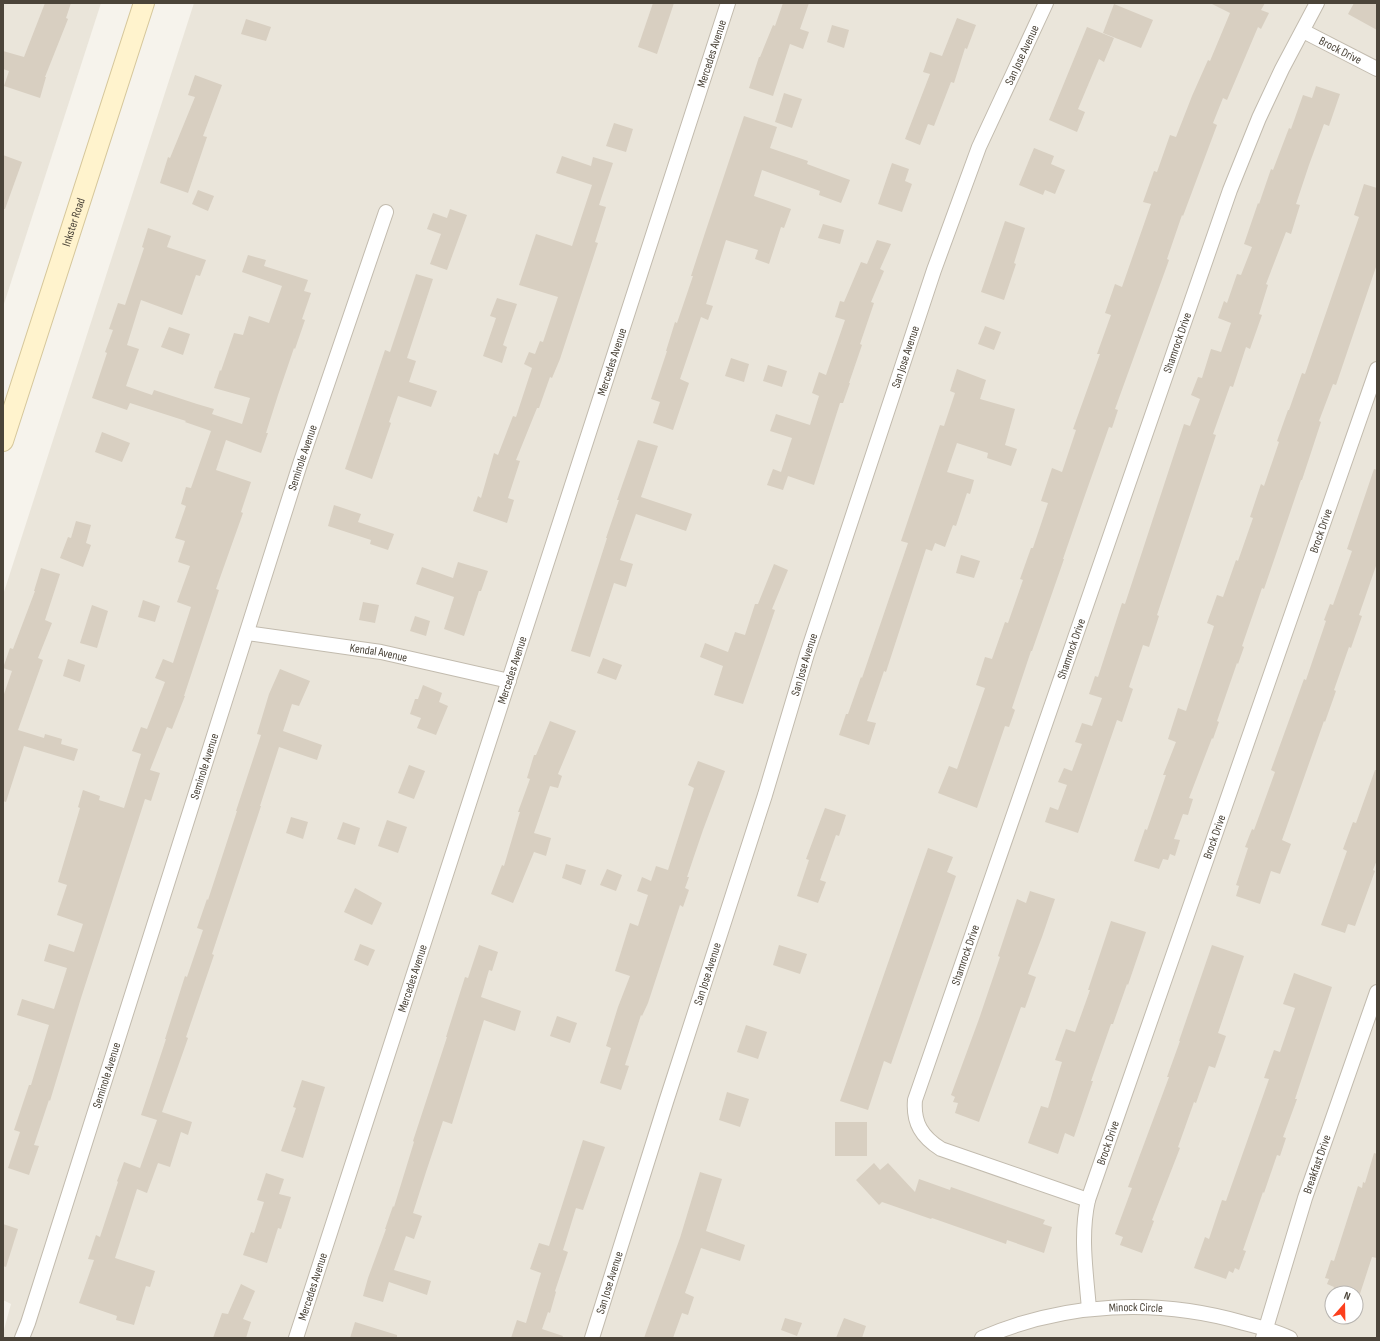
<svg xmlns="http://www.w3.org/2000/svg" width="1380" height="1341" font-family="'Sofia Sans Condensed',sans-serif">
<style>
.residential{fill:#eae5da;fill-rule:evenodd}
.building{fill:#d8cfc1}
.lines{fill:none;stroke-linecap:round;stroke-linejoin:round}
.street-casing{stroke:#c2bbae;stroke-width:16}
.secondary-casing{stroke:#d6c79b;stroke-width:22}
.street{stroke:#fff;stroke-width:14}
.secondary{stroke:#fff3cd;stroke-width:20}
.labels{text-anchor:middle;stroke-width:4;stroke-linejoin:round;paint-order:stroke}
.street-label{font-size:12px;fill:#4b4439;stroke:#fff}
</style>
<rect width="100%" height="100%" fill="#f6f3ec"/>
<g class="residential">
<polygon points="3,3 101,3 3,307"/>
<path d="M194,3h1183v1335h-1374v-5l8,-29 -8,-4v-705zM1332,1293h24v24h-24z"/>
</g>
<g class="building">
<polygon points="45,3 71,3 66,18 68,19 45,77 46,77 40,98 4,86 9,71 3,69 3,51 24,57"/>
<polygon points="653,3 674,3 657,54 638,47"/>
<polygon points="783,3 809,3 800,29 809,32 803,49 790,44 773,96 749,88 759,57 760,57 773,25 775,26"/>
<polygon points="1210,3 1265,3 1261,10 1269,13 1261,29 1258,27 1227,100 1223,98 1213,123 1217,125 1183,216 1182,215 1167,259 1169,260 1115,409 1118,410 1112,428 1109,427 1084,498 1063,559 1064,559 1032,651 1031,651 1012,708 1015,710 1009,727 1005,726 977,808 938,793 949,766 957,769 985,688 976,685 985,657 992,659 1005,622 1008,623 1023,580 1020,579 1031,548 1033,548 1048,503 1041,501 1052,468 1062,472 1076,430 1073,429 1100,354 1097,354 1111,315 1105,313 1115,284 1122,287 1151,204 1143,202 1154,171 1157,172 1170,135 1176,137 1192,96 1208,60 1210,61 1230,13"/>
<polygon points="1354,3 1377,3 1377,30 1348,14"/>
<polygon points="1114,4 1153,20 1141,48 1103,33"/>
<polygon points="957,18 976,25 967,49 965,48 954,83 951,82 934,126 928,124 920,145 905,139 930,74 923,72 930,52 942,56"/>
<polygon points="246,19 271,27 266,41 241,34"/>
<polygon points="832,25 849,30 844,48 827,42"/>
<polygon points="1087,27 1114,38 1104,62 1099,59 1078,109 1085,112 1077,132 1049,120"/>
<polygon points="195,75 222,85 203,136 207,137 188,193 160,183 168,157 170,158 195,97 188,95"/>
<polygon points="1316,86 1340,94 1329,126 1324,124 1309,165 1296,204 1300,205 1291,234 1286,232 1266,284 1268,285 1259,314 1262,315 1250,349 1246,347 1233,387 1230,386 1213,434 1216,435 1157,615 1159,616 1149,647 1143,645 1129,687 1133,689 1122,722 1117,720 1078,833 1045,822 1050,807 1058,810 1067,785 1058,782 1064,768 1072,771 1082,744 1075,742 1082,723 1092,726 1102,698 1089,694 1095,676 1098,677 1122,603 1125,604 1184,424 1190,426 1200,399 1191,395 1198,377 1202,378 1211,349 1221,352 1231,323 1218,318 1224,301 1227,303 1237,274 1241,275 1252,247 1244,244 1258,203 1259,204 1271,169 1273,170 1289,128 1291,129 1303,95 1312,98"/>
<polygon points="784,93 802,99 792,128 775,122"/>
<polygon points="744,116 777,127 770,148 808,161 807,164 850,180 841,203 819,195 820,191 762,170 754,196 791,209 784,228 781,227 769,264 755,259 758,250 726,240 706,304 713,306 708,320 701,317 680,379 689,383 673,430 653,423 660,402 651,399 667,351 666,351 675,322 677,323 693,276 691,276 705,233"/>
<polygon points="614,123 633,129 626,152 606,146"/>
<polygon points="1034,148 1054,156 1051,164 1065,170 1055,194 1045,190 1043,195 1019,185"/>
<polygon points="3,155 22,162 5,209 3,209"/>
<polygon points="562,156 591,166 593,157 613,163 599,205 606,207 595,242 598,243 560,359 552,378 550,377 539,408 537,408 516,460 520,461 508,498 514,500 507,523 473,511 478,496 481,498 494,453 498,455 513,416 516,417 532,368 524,364 529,352 535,354 540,341 543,342 558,297 519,285 536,234 572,246 592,185 556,173"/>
<polygon points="892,163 909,169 905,181 912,184 902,212 878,204"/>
<polygon points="1364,184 1377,188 1377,264 1336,385 1333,384 1319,421 1321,422 1302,480 1301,480 1276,554 1264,589 1262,588 1242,646 1244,647 1238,664 1237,663 1217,721 1219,722 1213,739 1212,738 1189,798 1193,799 1188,815 1183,814 1174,839 1180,840 1175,856 1170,854 1168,860 1163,859 1159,869 1134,861 1145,829 1147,830 1166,775 1163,775 1176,742 1168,739 1178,708 1186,711 1214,626 1207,623 1217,595 1223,597 1236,560 1238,561 1253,518 1250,517 1261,484 1264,486 1279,442 1277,441 1288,410 1289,410 1302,373 1305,374 1359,217 1354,215"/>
<polygon points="198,190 214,196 208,211 192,204"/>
<polygon points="450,209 467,215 447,270 430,264 441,234 427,229 433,213 447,218"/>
<polygon points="1005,221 1025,228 1014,263 1016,264 1004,300 981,292"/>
<polygon points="823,224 844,230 840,244 818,238"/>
<polygon points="148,228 171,236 167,247 206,260 200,276 196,275 182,315 141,300 127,345 139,349 126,386 152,395 154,390 197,404 214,409 212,414 242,424 250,398 214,388 220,370 221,371 234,333 243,335 249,316 269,323 282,286 242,272 248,255 266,260 264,266 308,280 304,291 311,293 302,319 305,320 295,349 294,348 278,395 266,433 268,433 261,453 226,440 216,470 251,482 241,512 243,513 216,589 219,590 184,696 185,696 172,729 167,727 150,770 160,773 151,801 145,799 81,998 50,1101 49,1100 34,1145 39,1146 29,1175 8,1168 20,1132 14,1130 29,1085 31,1085 49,1025 17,1015 22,999 54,1009 67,968 44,961 49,944 74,952 83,924 57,915 67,885 58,882 80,808 78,807 83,790 100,796 99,800 124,808 141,754 132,751 141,727 147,729 165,682 155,678 163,659 173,663 191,607 177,602 190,566 178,562 185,541 175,538 186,506 181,504 186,487 191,488 211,431 185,422 186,421 130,403 127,410 92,398 107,353 105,352 113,330 109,329 118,303 125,305 144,248 142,247"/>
<polygon points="877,240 891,244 880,269 884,271 871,302 874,303 860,344 862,345 849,383 850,383 843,403 840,403 814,485 788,476 783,490 767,485 773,469 781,472 792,438 770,431 776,414 810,425 819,396 812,393 819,372 826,375 845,320 835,317 840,301 844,302 861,262 867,264"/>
<polygon points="416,274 433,279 407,358 416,361 409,382 437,391 431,407 398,396 389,422 391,423 372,479 345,469 385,350 390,352"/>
<polygon points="497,298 517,304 503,345 507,347 502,363 483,356 496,318 490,316"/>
<polygon points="985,326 1001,332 994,350 978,344"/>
<polygon points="169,327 190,334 183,355 161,347"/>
<polygon points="731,358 749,364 744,382 725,376"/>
<polygon points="768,365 787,371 782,387 763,381"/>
<polygon points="957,369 986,380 980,399 1015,409 1005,445 1017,449 1011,466 987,458 988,453 957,443 947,472 974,480 970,494 967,493 956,526 953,525 945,547 935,543 932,551 926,549 886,672 884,671 867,721 876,723 869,745 839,735 846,714 848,714 861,677 862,678 908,543 901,541 940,425 944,426 955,393 950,391"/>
<polygon points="102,432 130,443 122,462 95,452"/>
<polygon points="638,440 658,446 641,497 692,514 686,531 636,514 620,560 633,564 626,587 614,583 590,657 571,651 607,538 606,538 619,500 617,500"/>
<polygon points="1374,469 1377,470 1377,563 1359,615 1362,616 1351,648 1349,647 1334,690 1336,691 1325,722 1324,721 1282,840 1291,844 1280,874 1271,871 1260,904 1236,896 1239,886 1236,885 1248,848 1245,847 1252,829 1254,830 1275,772 1271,770 1304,679 1306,680 1326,621 1324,620 1330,604 1333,605 1352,551 1347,549"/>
<polygon points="334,505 361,514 358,522 394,534 388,550 370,544 371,540 328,526"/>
<polygon points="76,521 91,525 86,543 91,545 83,567 60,558 68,537 71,538"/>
<polygon points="961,555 980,561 974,578 956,573"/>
<polygon points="458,562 488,571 481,591 479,591 464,636 444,629 454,597 416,584 422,567 453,578"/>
<polygon points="774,564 788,570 772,609 775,610 743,704 714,695 723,666 700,657 705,643 728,652 735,632 745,635 755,604 758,604"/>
<polygon points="41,568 60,574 45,620 52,623 38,658 43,660 18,730 44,738 45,734 62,739 61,744 78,749 74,761 24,746 6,802 3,801 3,697 12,671 3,668 10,648 13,649 35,591 34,591"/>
<polygon points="143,600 160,606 155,622 138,617"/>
<polygon points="363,602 379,605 375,623 359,620"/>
<polygon points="92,605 108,611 97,648 80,643"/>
<polygon points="415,616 430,621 426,636 410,631"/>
<polygon points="603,658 622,665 616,680 597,673"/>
<polygon points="68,659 85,665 80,682 63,676"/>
<polygon points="280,669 310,681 299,706 292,704 283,731 322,745 317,760 279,747 260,806 261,806 212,954 214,955 186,1037 188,1038 162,1112 192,1122 188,1135 181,1132 170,1167 158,1163 147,1193 137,1189 115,1258 155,1271 150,1287 146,1286 134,1325 116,1320 117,1316 79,1303 94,1260 88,1259 96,1235 100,1237 118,1182 117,1181 124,1162 140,1168 157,1120 141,1115 166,1039 165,1039 185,976 187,977 203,930 197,928 207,899 208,900 237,811 236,811 261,735 257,734 269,694"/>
<polygon points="423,685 442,693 439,702 448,706 436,735 417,728 421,718 410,714 415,699 418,699"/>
<polygon points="550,721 576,731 558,774 562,776 558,788 550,786 534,833 551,838 546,856 534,852 513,903 491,894 502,865 504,866 520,812 518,812 530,779 527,778 534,755 536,755"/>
<polygon points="698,761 725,771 703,830 687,877 689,877 685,888 689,890 683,907 680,905 648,1003 642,1016 641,1015 625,1065 629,1066 621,1090 600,1083 611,1048 606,1046 618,1007 630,976 615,971 630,923 638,926 648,895 637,891 642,877 651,881 656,866 668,870 694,788 688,785"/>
<polygon points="409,765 425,771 414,799 398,793"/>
<polygon points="1375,770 1377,770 1377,860 1373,870 1375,871 1355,926 1348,924 1345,933 1321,925 1347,851 1343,849 1353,822 1356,823"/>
<polygon points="825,808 846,815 839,836 836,835 820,880 826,882 818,903 797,896 809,860 806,859"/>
<polygon points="291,817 308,822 303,839 286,833"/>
<polygon points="387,820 407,827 398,853 378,846"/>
<polygon points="343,822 360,828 355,845 337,839"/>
<polygon points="928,848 953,857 947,872 956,876 891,1064 884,1061 868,1110 840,1101"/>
<polygon points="566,864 586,870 581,885 562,878"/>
<polygon points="607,869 622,875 616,891 600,885"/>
<polygon points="355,888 382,903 372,925 344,912"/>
<polygon points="1030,891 1055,899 1042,937 1028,974 1036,977 1025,1008 1021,1007 979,1122 955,1113 958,1103 953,1102 955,1097 951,1095 979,1019 1000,957 998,956 1017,899 1026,903"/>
<polygon points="1111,921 1146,932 1128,985 1127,984 1113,1024 1111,1024 1091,1081 1093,1081 1074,1137 1065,1133 1058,1154 1028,1143 1041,1106 1048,1108 1062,1062 1055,1060 1066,1029 1075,1032 1090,990 1088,990"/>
<polygon points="360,944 375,950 368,966 354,960"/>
<polygon points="479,945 498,952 492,971 489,970 481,997 521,1011 515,1031 484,1020 452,1124 443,1121 426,1172 413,1213 422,1216 414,1239 406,1236 394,1270 431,1281 427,1295 389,1282 383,1302 363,1296 368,1278 386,1229 385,1229 393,1206 394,1207 414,1142 413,1141 447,1037 446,1037 465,977 468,978"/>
<polygon points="779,945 807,954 800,974 773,965"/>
<polygon points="1212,945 1244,956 1218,1033 1226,1036 1215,1068 1209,1066 1196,1103 1194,1102 1178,1147 1180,1148 1152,1220 1154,1221 1142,1253 1120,1245 1123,1237 1115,1234 1132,1188 1128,1187 1169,1077 1167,1077 1180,1041 1179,1041"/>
<polygon points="1294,973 1332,987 1295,1099 1297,1099 1283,1137 1286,1138 1280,1156 1277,1155 1264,1193 1263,1192 1243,1250 1246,1251 1239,1270 1235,1268 1233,1273 1229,1271 1226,1279 1194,1268 1205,1237 1209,1239 1222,1200 1226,1201 1269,1079 1264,1078 1274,1050 1280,1052 1295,1008 1283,1004"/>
<polygon points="557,1016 577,1023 570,1043 550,1036"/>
<polygon points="746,1025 767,1032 758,1059 737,1052"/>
<polygon points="302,1080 325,1087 303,1158 281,1151 296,1108 293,1107"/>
<polygon points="727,1092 749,1099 740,1127 719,1120"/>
<rect x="835" y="1122" width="32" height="34"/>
<polygon points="583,1140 605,1147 583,1210 576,1208 563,1250 568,1252 555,1291 556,1292 550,1313 548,1312 542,1329 563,1336 562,1338 511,1338 517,1320 526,1323 541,1273 530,1269 539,1243 549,1246"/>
<polygon points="1374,1153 1377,1154 1377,1258 1372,1257 1357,1303 1356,1293 1332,1293 1334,1287 1327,1284 1329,1279 1325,1278 1331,1260 1334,1261 1358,1186 1362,1188 1363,1182 1365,1183"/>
<polygon points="874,1163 880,1170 888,1163 915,1192 919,1179 950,1190 951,1187 1045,1220 1043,1224 1052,1227 1044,1253 1007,1240 1006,1244 932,1218 931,1219 882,1202 879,1205 856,1180"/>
<polygon points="700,1172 722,1179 706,1231 745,1245 740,1261 701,1248 685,1293 694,1297 688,1315 682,1313 673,1338 644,1338 680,1238"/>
<polygon points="266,1173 284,1179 279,1194 291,1197 281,1229 278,1228 267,1263 243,1255 251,1232 254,1233 264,1202 257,1200"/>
<polygon points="3,1224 18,1229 6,1267 3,1266"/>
<polygon points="241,1284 255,1291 243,1319 251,1322 246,1338 213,1338 222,1313 228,1314"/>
<polygon points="785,1318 802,1323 797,1336 781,1330"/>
<polygon points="844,1318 866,1326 862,1338 836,1338"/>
<polygon points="355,1322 397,1335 397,1338 350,1338"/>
</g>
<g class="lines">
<g class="street-casing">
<g id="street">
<path id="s1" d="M1303,31l74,38"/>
<path id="s2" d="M247,633l134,19 128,29"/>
<path id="s3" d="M1088,1200l-147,-51c-19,-12 -28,-26 -26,-49l315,-910 29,-72 23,-49 35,-66"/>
<path id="s4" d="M1089,1309c-3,-37 -9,-73 -1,-109l289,-831"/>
<path id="s5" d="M22,1338l6,-15 272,-859 86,-252"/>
<path id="s6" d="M296,1338l432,-1335"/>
<path id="s7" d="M592,1338l74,-236 99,-307 42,-141 127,-384 45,-123 67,-144"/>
<path id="s8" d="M982,1338c83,-36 176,-40 262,-15 16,4 31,8 46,15"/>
<path id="s9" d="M1263,1338l42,-140 72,-206"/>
</g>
</g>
<g class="secondary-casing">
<g id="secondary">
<path id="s10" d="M3,441l141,-438"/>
</g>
</g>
<use href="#street" class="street"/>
<use href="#secondary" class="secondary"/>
</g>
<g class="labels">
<g class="street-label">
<text dy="4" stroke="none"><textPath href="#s1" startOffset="42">Brock Drive</textPath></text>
<text dy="4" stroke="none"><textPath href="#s6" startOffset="1350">Mercedes Avenue</textPath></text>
<text dy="4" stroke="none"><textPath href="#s7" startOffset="1354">San Jose Avenue</textPath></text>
<text dy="4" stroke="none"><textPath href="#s10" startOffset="230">Inkster Road</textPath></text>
<text dy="4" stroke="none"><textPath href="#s3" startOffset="1016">Shamrock Drive</textPath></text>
<text dy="4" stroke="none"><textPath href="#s7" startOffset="1030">San Jose Avenue</textPath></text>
<text dy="4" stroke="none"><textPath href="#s6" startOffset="1026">Mercedes Avenue</textPath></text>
<text dy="4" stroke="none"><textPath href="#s5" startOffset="924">Seminole Avenue</textPath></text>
<text dy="4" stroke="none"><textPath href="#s4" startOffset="818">Brock Drive</textPath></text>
<text dy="4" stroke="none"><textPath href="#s3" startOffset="692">Shamrock Drive</textPath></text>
<text dy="4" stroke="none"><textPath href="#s2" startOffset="133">Kendal Avenue</textPath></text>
<text dy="4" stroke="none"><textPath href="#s7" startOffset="706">San Jose Avenue</textPath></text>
<text dy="4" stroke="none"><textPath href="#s6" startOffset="702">Mercedes Avenue</textPath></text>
<text dy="4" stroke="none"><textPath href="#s5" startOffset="600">Seminole Avenue</textPath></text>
<text dy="4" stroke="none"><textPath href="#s4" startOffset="494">Brock Drive</textPath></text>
<text dy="4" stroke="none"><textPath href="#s3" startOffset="368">Shamrock Drive</textPath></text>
<text dy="4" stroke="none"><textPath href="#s7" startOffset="382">San Jose Avenue</textPath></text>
<text dy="4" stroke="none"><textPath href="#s6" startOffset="378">Mercedes Avenue</textPath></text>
<text dy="4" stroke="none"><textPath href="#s5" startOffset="276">Seminole Avenue</textPath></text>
<text dy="4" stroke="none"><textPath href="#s4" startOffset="170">Brock Drive</textPath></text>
<text dy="4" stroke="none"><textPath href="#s9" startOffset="182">Breakfast Drive</textPath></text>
<text dy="4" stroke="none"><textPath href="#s7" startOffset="58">San Jose Avenue</textPath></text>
<text dy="4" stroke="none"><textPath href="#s6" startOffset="54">Mercedes Avenue</textPath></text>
<text dy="4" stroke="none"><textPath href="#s8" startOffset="158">Minock Circle</textPath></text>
</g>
</g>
<rect width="1380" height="1341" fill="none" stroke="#4b4439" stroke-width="8"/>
<g transform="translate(1344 1305) rotate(20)"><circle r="19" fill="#ffffff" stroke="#b7b4b0"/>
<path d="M0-3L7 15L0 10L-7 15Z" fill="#fc3f1d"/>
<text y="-6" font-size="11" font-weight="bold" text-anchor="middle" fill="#4b4439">N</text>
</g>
</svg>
